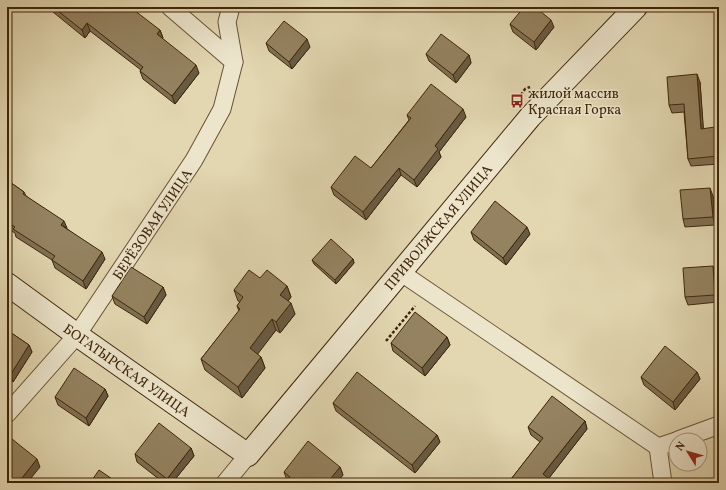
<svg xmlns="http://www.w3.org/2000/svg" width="726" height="490" font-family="Vollkorn,serif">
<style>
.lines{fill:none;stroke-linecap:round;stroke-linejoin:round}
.street-casing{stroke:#685233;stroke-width:19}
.secondary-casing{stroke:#3f2509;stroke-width:24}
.path{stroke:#3f2509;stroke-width:2.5;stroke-dasharray:3 2;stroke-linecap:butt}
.street{stroke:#ece5cc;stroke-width:17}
.secondary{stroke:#ece5cc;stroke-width:22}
.wall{fill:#7f7053;stroke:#3f2509}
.shaded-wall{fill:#685b43;stroke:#3f2509}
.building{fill:#948260;stroke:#3f2509}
.labels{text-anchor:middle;stroke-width:3;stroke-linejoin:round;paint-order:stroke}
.poi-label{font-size:14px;fill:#3f2509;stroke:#ece5cc;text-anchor:start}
.street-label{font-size:14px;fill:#3f2509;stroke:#ece5cc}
</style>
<rect width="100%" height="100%" fill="#e2d7b1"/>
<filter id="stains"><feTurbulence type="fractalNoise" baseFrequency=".005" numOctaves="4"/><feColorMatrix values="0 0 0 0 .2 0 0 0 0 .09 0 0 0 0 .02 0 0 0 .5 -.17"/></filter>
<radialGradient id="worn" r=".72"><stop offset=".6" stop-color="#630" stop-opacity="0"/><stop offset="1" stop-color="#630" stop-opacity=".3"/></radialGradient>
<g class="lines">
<g class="street-casing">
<g id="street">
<polyline points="170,7 234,62"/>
<polyline points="400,272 658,447"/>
<polyline points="7,414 77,335 194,160 222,109 234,62 227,22 231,7"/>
<polyline points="678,440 719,425"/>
<polyline points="225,483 248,455"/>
<polyline points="663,483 658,447 676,441"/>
</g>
</g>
<g class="secondary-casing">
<polyline id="secondary" points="7,284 77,335 248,455 530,117 636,7"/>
</g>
<g class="path">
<polyline points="521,95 525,89 530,87"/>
<polyline points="386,341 415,306"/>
</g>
<use href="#street" class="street"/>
<use href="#secondary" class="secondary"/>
</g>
<g class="wall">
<polygon points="51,7 116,7 122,12 160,30 163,38 162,38 199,73 175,104 143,79 140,71 141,70 90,31 85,38 53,12"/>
<polygon points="510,24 554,27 536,50 513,32"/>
<polygon points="266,43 310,47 292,69 269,51"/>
<polygon points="426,54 469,55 471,63 456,83 429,61"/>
<polygon points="700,82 703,128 718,135 719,145 719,164 691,166 688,159 684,112 672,113 669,105"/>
<polygon points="407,115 466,117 439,152 441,157 417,187 401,175 366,220 334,195 331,187 371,168 409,120"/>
<polygon points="7,180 24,192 26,196 105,259 86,289 55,268 52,260 16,237 15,233 7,228"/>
<polygon points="713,196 715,225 685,227 683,219"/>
<polygon points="471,232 530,234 506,265 474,240"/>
<polygon points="353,259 354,263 336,284 314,264 312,260"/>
<polygon points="716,274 718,302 688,305 685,297"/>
<polygon points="287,286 291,297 288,301 295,314 280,333 276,330 257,354 261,357 265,368 242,398 205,370 201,359 239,311 237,306 240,302 238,301 234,290"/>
<polygon points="163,287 166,295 147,324 115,304 112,296"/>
<polygon points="7,330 29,345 32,352 13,382 7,378"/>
<polygon points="447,337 450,345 425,376 393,351 391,343"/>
<polygon points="697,372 700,379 675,410 644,385 641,377"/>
<polygon points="105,389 108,396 89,426 58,405 55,397"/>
<polygon points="333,403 437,435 440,442 415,473 336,411"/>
<polygon points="585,421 587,429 548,479 508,483 540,442 531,435 528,427"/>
<polygon points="191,448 194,456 172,483 164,483 137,462 135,454"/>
<polygon points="340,467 343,475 336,483 285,483 287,480 284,472"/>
</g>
<g class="shaded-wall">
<polygon points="551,20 554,27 536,50 534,42"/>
<polygon points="87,23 90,31 85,38 82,30"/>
<polygon points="160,30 163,38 159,42 157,34"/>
<polygon points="307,39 310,47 292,69 289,62"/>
<polygon points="469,55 471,63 456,83 453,75"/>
<polygon points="196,65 199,73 175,104 172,96"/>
<polygon points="697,74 700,82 704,136 701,129"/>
<polygon points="463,109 466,117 439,152 441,157 417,187 414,180 435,146"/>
<polygon points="715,127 718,135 719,160 718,156"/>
<polygon points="399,168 401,175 366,220 363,212"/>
<polygon points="710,188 713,196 715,225 713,217"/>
<polygon points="64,221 67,228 61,225"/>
<polygon points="527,227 530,234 506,265 503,258"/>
<polygon points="102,252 105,259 86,289 83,281"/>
<polygon points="353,259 354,263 336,284 335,280"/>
<polygon points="713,266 716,274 718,302 715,295"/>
<polygon points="287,286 291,297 284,306 280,295"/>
<polygon points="163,287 166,295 147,324 144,317"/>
<polygon points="291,303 295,314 280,333 276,322"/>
<polygon points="272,319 276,330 254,359 250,348"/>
<polygon points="447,337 450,345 425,376 422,368"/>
<polygon points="29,345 32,352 13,382 11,374"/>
<polygon points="261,357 265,368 242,398 238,387"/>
<polygon points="697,372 700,379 675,410 673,402"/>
<polygon points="105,389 108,396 89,426 86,418"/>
<polygon points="585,421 587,429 546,482 543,474"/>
<polygon points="437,435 440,442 415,473 412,465"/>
<polygon points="191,448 194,456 172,483 168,483 167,479"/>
<polygon points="37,459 40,467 27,483 18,483"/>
<polygon points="340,467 343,475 336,483 327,483"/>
</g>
<g class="building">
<polygon points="53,7 116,7 122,12 126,7 130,7 160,30 157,34 196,65 172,96 140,71 143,67 87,23 82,30"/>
<polygon points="524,7 535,7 551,20 534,42 510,24"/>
<polygon points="284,21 307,39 289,62 266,43"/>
<polygon points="441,34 469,55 453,75 426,54"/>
<polygon points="697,74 701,129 715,127 718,156 688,159 684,104 669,105 667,77"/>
<polygon points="431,84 463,109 435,146 438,149 414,180 399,168 363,212 331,187 355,156 371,168 411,118 407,115"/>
<polygon points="7,180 24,192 23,194 64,221 61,225 102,252 83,281 52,260 55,256 13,229 15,227 7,222"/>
<polygon points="710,188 713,217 683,219 680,190"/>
<polygon points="495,201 527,227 503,258 471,232"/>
<polygon points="331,239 353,259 335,280 312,260"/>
<polygon points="713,266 715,295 685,297 683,268"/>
<polygon points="131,267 163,287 144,317 112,296"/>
<polygon points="249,270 260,278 267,270 287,286 280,295 291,303 276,322 272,319 250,348 261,357 238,387 201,359 240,309 237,306 243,297 234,290"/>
<polygon points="415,312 447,337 422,368 391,343"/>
<polygon points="7,330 29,345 11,374 7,372"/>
<polygon points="665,346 697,372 673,402 641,377"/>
<polygon points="74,368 105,389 86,418 55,397"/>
<polygon points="357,372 437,435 412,465 333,403"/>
<polygon points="552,396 585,421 543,474 554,483 508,483 543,438 528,427"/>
<polygon points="159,423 191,448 167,479 135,454"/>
<polygon points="7,435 37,459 18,483 7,483"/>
<polygon points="308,441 340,467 327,483 285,483 290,477 284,472"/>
<polygon points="99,470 118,483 90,483"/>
</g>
<defs>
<g id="bus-bare" transform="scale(1.08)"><path d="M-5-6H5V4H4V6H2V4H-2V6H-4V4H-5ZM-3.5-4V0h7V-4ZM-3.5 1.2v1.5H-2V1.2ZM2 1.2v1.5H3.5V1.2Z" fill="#8f2418" stroke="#ece5cc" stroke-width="2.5" paint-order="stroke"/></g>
</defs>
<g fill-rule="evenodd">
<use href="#bus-bare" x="517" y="101"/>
</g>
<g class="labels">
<g class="poi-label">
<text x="528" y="98">жилой массив<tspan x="528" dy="16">Красная Горка</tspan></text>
</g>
<g class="street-label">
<text transform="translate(152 224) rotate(-56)" y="5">БЕРЁЗОВАЯ УЛИЦА</text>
<text transform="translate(438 227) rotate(-50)" y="5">ПРИВОЛЖСКАЯ УЛИЦА</text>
<text transform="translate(127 370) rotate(35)" y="5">БОГАТЫРСКАЯ УЛИЦА</text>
</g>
</g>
<rect width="726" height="490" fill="none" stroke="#e2d7b1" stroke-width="24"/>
<rect x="8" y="8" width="710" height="474" fill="none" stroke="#3f2509" stroke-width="2"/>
<rect x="12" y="12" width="702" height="466" fill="none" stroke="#3f2509"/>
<g transform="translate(688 452) rotate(307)"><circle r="19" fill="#ece5cc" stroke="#a7987e"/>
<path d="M0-3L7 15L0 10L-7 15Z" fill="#8f2418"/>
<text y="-6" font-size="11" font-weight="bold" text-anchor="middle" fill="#3f2509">N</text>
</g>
<rect width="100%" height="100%" filter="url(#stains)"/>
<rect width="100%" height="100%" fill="url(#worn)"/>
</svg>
